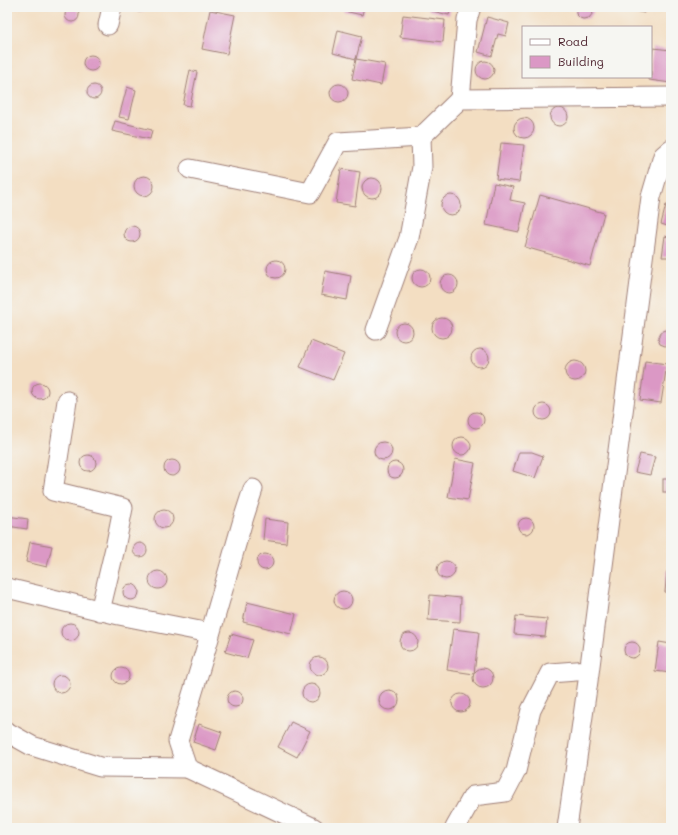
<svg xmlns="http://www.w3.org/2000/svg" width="678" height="835" font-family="Mali,sans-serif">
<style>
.building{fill:#db98c5}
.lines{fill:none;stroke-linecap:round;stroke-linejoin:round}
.street-casing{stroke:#9e7e76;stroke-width:21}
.street{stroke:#fff;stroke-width:19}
</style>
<rect width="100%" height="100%" fill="#f6f6f2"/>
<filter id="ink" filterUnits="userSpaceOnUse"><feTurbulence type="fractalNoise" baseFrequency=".025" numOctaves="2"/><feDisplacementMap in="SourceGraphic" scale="8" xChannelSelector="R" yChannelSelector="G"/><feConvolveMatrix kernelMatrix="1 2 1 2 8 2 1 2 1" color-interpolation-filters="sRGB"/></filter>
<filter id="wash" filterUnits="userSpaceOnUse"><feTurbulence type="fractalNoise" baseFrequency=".012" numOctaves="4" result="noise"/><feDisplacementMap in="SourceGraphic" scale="16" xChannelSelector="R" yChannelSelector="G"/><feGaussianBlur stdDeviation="0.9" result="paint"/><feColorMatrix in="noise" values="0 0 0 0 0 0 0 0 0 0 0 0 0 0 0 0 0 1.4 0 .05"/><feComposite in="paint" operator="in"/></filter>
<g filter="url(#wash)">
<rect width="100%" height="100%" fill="#f3dec2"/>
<g id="blocks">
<g class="building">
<polygon points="132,7 147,7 144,11 139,12 134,10"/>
<polygon points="345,7 364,7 362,15 344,11"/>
<polygon points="428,7 451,7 449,15 428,10"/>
<polygon points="576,7 593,7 593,13 589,18 583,19 580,18 576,14"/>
<polygon points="621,7 646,7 644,13 621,8"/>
<circle cx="72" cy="15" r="7"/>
<polygon points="210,10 235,15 227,54 202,49"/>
<polygon points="403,15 445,20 443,42 400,37"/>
<polygon points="487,17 509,23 506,36 498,34 492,56 478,52"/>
<polygon points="338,30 362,36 356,59 333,53"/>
<polygon points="653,48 671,50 671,83 649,80 649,77 651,77 651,61"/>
<circle cx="91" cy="63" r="8"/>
<polygon points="356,59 385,64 381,85 352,79"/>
<circle cx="485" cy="70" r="9"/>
<polygon points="190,70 197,72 190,106 183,105"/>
<circle cx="339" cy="93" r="9"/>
<circle cx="94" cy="92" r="7"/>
<polygon points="127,87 136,90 129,119 119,117"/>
<circle cx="559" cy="117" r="9"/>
<circle cx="524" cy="128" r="10"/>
<polygon points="115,121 152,130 150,139 112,131"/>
<polygon points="501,143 524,145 519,182 496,179"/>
<polygon points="341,169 360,172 355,206 336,203"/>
<circle cx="144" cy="186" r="10"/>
<circle cx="372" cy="188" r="10"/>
<polygon points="494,183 513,187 510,200 525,203 519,232 486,225"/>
<circle cx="451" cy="205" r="10"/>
<polygon points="540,195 604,213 590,266 525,247"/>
<polygon points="666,205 671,206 671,227 661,224"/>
<circle cx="132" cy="234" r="8"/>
<polygon points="665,236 671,238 671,257 662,257"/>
<circle cx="276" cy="269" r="9"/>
<circle cx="421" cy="278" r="9"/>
<polygon points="325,271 351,276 347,300 321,295"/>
<circle cx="449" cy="284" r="9"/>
<circle cx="442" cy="328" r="10"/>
<circle cx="404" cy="332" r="9"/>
<polygon points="666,330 671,331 671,345 665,346 660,344 658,339 660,334 661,332"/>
<polygon points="311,341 344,354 333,380 300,367"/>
<circle cx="480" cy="358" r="9"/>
<polygon points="645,361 667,364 661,403 640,400"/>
<circle cx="575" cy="371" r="10"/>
<circle cx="40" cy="391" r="8"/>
<circle cx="543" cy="412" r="8"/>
<circle cx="476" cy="420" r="8"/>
<circle cx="462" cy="446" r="9"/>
<circle cx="383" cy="451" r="9"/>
<polygon points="519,452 532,452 543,456 535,478 513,471"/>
<polygon points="640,454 655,457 650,475 635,472"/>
<circle cx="88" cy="463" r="8"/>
<polygon points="455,459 475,463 468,500 448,497"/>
<circle cx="172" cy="468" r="8"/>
<circle cx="395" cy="470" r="8"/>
<rect x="663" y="479" width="8" height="13"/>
<circle cx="164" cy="519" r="9"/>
<polygon points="7,516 28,519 27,529 7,526"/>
<circle cx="526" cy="526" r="8"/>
<polygon points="265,519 288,522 286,543 263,540"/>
<polygon points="30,542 52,546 47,567 26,562"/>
<circle cx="140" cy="550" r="7"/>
<circle cx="265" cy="562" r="8"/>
<circle cx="446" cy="570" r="9"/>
<circle cx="158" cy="580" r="9"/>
<polygon points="667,571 671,572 671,593 665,592"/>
<circle cx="131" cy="592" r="8"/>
<circle cx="343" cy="600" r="9"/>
<polygon points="430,595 461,598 460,622 428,620"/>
<polygon points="247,602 296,614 291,634 243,622"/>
<polygon points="516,616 547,619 545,637 514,634"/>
<circle cx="70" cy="632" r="9"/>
<polygon points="453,629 479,632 474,674 447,670"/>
<circle cx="409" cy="642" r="9"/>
<polygon points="231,634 253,640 247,658 225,652"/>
<circle cx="632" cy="650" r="8"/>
<polygon points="659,642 671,644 671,673 655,671"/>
<circle cx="319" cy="666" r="9"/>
<circle cx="121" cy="676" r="8"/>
<circle cx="483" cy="678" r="10"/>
<circle cx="61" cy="684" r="9"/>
<circle cx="311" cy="693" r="9"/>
<circle cx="389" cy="700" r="10"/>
<circle cx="235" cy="699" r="8"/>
<circle cx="461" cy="703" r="9"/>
<polygon points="291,722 310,731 297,757 278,747"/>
<polygon points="199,724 222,732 216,750 193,742"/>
</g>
</g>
</g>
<g filter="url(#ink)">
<use href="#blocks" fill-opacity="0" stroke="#9e7e76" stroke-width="1"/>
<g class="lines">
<g class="street-casing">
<g id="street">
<polyline points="108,25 112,7"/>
<polyline points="460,99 467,20 471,7"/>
<polyline points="190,169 310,193 338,142 421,137 460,99 671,97"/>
<polyline points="376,330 409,238 422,167 421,137"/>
<polyline points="67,401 53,491 123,508 115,548 100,611"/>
<polyline points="253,489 243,520 205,652 178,741 187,768 314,828"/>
<polyline points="7,588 119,615 210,633"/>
<polyline points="7,732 32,746 100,767 187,768"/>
<polyline points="455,828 473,796 505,792 516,771 531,710 550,673 589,670"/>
<polyline points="567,828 588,681 651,197 663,156 671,149"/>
</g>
</g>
<use href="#street" class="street"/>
</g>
</g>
<rect width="678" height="835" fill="none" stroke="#f6f6f2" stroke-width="24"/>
<rect x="522" y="26" width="130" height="52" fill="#f6f6f2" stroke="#b1a0a2"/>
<rect x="530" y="39" width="20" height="6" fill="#ffffff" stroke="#b1a0a2"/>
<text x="558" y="46" font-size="12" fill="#4a1f2b">Road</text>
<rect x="530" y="56" width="20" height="12" fill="#db98c5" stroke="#b1a0a2"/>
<text x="558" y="66" font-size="12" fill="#4a1f2b">Building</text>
</svg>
